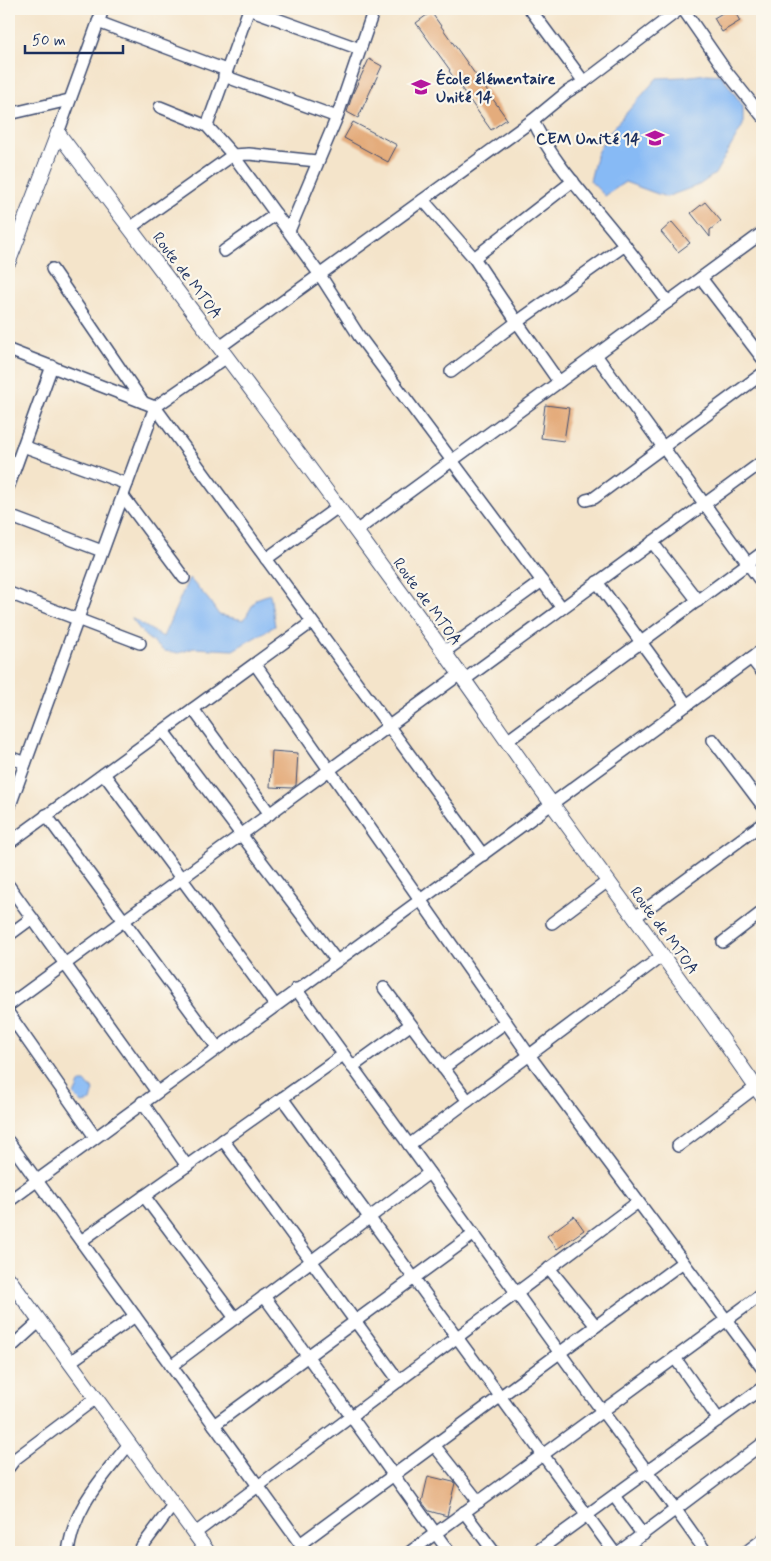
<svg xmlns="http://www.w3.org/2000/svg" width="771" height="1561" font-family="Mynerve,sans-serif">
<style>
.water{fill:#87baf5;stroke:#5174aa}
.building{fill:#e4ac7c}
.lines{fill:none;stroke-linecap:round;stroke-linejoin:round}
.minor-casing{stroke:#3c4a6e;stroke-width:14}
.tertiary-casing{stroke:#3c4a6e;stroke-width:16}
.minor{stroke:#fff;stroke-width:11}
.tertiary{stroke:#fff;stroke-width:14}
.labels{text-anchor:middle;stroke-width:4.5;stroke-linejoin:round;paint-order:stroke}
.poi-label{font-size:16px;font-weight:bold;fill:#1b2f5e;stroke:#fbf7ec;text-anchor:start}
.street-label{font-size:16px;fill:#1b2f5e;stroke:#fbf7ec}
</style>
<rect width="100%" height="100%" fill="#fbf7ec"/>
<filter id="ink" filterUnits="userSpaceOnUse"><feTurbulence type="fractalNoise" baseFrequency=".02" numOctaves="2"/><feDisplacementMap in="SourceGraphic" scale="10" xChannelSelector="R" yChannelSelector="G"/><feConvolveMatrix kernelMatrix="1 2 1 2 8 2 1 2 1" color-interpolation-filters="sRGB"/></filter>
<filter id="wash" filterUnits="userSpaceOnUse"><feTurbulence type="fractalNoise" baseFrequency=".0096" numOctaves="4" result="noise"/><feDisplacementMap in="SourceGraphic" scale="20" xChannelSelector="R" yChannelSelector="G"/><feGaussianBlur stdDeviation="1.12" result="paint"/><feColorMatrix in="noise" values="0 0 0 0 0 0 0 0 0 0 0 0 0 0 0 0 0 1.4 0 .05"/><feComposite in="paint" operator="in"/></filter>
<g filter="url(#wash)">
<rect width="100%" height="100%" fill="#f4e4ca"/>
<g class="water">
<polygon points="707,74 721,75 743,106 743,125 715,174 699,185 666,197 625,182 605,196 590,181 597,153 608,134 657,78 682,77"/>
<polygon points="189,578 208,599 219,615 244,620 256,599 270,594 275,626 233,650 194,648 179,653 164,651 145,636 131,618 163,637"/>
<polygon points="80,1082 85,1082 94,1090 91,1101 82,1103 74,1095"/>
</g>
<g id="blocks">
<g class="building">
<polygon points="729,9 733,9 740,21 722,32 714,18"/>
<polygon points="431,12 507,119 491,130 449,71 450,70 416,23"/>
<polygon points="369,59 382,66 358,118 347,112 353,93"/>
<polygon points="353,122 397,145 388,162 344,138"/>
<polygon points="705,202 721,221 710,230 710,237 691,213"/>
<polygon points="672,222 690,243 678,252 661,232"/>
<polygon points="545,405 569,408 564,441 541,438"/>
<polygon points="272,751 298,753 296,785 292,788 270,787"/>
<polygon points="574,1216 584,1230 557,1249 547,1236"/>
<polygon points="428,1476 453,1482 455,1483 447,1516 429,1511 422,1502"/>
</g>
</g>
</g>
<g filter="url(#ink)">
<use href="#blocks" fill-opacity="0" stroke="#3c4a6e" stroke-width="1"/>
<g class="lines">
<g class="minor-casing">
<g id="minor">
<polyline points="249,9 360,49"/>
<polyline points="530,9 584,82"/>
<polyline points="683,9 726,71 762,116"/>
<polyline points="98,22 226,70"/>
<polyline points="224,76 337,117"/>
<polyline points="160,107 207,126 233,155 320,275 359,336 562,608"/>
<polyline points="9,114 69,100"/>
<polyline points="207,126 249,9"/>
<polyline points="58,133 103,9"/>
<polyline points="423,200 474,258 573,181"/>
<polyline points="130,228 233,155 249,154 317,161"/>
<polyline points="289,231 337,117 374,9"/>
<polyline points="224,251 276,214"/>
<polyline points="474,258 517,322 559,382"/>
<polyline points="52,269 143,402"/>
<polyline points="701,278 762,358"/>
<path d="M668,302c-20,-27 -40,-54 -61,-79 -26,-32 -57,-65 -74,-103l34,-28 17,-10 96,-73"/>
<polyline points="220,347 533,120"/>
<polyline points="9,350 155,407 483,855"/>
<polyline points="596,355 762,583"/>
<polyline points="451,372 517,322 625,245"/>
<polyline points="23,446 127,484"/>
<polyline points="9,485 52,366"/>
<polyline points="123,496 184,578"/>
<polyline points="586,500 594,498 762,374"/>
<polyline points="9,516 102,551"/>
<polyline points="356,531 762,233"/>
<polyline points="652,542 698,601"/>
<polyline points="266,559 338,507"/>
<polyline points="597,582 687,705"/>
<polyline points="9,593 140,643"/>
<polyline points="444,652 542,581"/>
<polyline points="751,658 762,672"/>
<polyline points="255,664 529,1055 762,1368"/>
<polyline points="464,680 762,462"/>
<polyline points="193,709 270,814"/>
<polyline points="163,731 336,960"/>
<polyline points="713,740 762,805"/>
<polyline points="507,741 762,553"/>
<polyline points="9,757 25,763"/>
<polyline points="104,774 275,1005"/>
<polyline points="9,808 155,407 227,357"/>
<polyline points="46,815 217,1047"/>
<polyline points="9,843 312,622"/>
<polyline points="9,886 157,1092"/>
<polyline points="634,918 762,824"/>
<polyline points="552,923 608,881"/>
<polyline points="9,935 32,918"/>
<polyline points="723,942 762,912"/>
<polyline points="384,988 468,1101"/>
<polyline points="296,989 602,1411 676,1510 706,1552"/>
<polyline points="9,1005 460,674"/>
<polyline points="9,1014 95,1137"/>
<polyline points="352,1067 410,1025"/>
<polyline points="443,1068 506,1022"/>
<polyline points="282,1098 614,1552"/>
<polyline points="142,1102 187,1166"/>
<polyline points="223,1140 399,1381"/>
<polyline points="9,1142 306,1552"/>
<polyline points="409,1145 662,956"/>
<polyline points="678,1146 756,1087"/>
<polyline points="144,1196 235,1318"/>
<polyline points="9,1201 762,650"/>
<polyline points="81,1241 343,1055"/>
<polyline points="549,1268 596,1326"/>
<polyline points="264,1296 449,1552"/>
<polyline points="9,1349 40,1321"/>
<polyline points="675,1358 719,1420"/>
<polyline points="70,1362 135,1316"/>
<polyline points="171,1366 429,1173"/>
<polyline points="214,1425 474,1234"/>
<polyline points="434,1445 479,1502"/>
<polyline points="9,1467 15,1459 96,1398"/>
<polyline points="614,1496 643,1535"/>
<polyline points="464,1512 494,1552"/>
<polyline points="194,1534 638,1202"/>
<polyline points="300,1544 683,1262"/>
<path d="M68,1552c7,-47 33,-72 61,-108"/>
<polyline points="138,1552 173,1505"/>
<polyline points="410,1552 762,1294"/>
<polyline points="536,1552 762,1388"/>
<polyline points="619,1552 762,1444"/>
<polyline points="746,1552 762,1540"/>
</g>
</g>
<g class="tertiary-casing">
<g id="tertiary">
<path d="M58,133c136,180 272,360 404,544 30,42 59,85 90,127 70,97 142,193 210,292"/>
<polyline points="9,261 58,133"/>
<polyline points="9,1279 208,1552"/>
</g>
</g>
<use href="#minor" class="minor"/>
<use href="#tertiary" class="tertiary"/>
</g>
</g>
<defs>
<g id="school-bare" transform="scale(1.5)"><path d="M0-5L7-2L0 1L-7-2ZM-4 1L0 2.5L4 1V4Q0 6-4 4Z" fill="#b5179e" stroke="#fbf7ec" stroke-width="2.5" paint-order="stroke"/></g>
</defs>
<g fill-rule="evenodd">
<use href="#school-bare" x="421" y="87"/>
<use href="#school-bare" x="655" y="138"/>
</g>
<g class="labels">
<g class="poi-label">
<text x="436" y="84">École élémentaire<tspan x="436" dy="18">Unité 14</tspan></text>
<text x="640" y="144" text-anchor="end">CEM Unité 14</text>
</g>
<g class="street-label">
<text transform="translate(188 275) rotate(53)" y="6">Route de MTOA</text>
<text transform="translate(428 601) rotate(54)" y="6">Route de MTOA</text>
<text transform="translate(665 930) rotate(54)" y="6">Route de MTOA</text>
</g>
</g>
<rect width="771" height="1561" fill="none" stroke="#fbf7ec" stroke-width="30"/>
<path d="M25 45v8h98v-8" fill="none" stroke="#1b2f5e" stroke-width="2.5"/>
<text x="32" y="45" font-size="15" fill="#1b2f5e" stroke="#fbf7ec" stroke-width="4" paint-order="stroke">50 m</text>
</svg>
